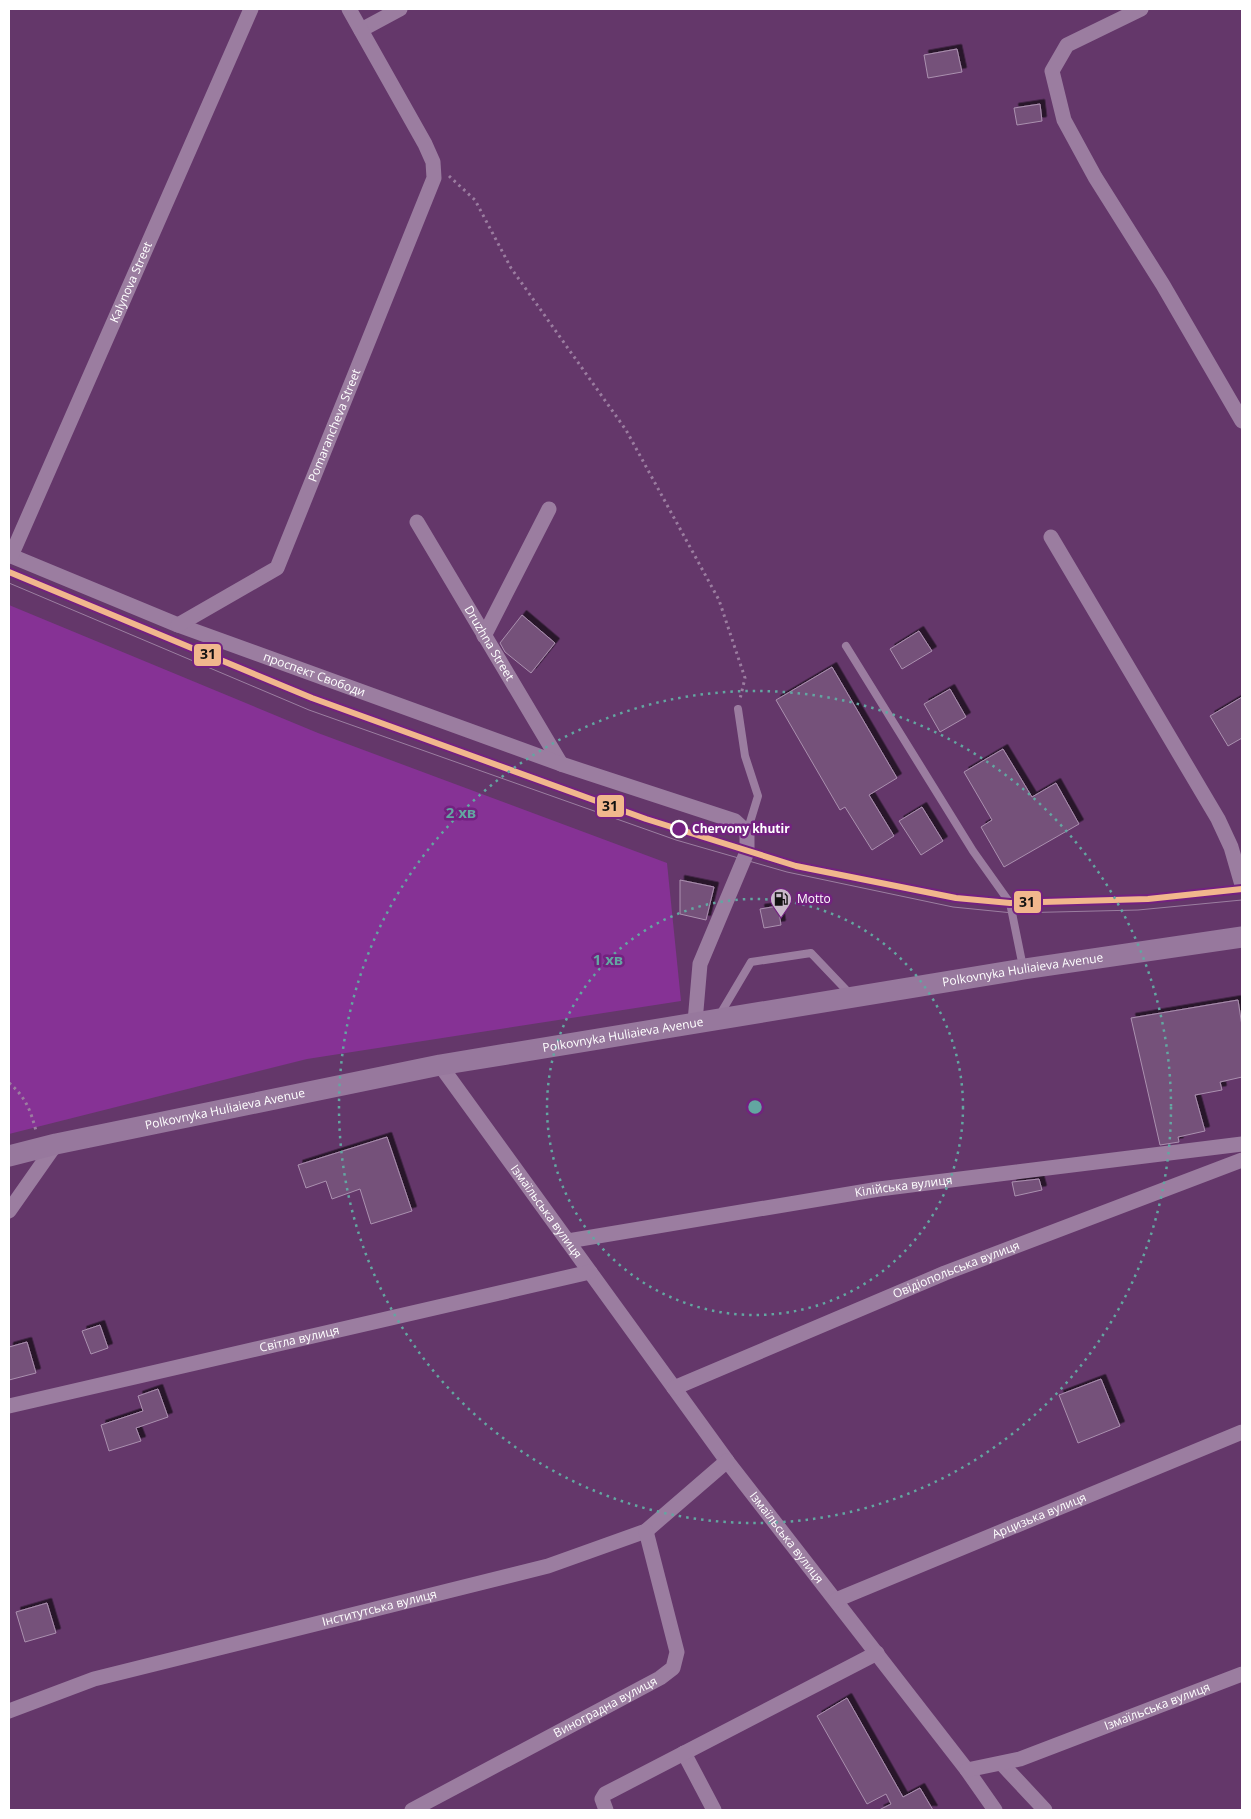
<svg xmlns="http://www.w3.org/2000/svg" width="1251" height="1819" font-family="'Open Sans',sans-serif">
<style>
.green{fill:#863295}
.building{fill:#74517a;stroke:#ab90af;filter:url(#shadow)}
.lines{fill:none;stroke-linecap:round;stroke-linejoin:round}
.path{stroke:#9b7da0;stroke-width:3;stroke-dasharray:2.5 4;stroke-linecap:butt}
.lane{stroke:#9b7da0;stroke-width:8}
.street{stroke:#9b7da0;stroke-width:15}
.secondary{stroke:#97789d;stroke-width:21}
.tram{stroke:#9b7ea0;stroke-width:1}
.tram-1-casing{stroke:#732180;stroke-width:10}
.tram-1{stroke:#f1b78d;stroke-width:6}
.ring{fill:none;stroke:#63a6a1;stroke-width:2.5;stroke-dasharray:2.5 5}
.stop-dot{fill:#732180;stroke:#fff;stroke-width:2.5}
.labels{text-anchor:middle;stroke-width:5;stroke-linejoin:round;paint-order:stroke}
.street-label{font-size:12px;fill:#fff;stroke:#732180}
.stop-label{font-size:12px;font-weight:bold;fill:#fff;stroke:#732180;text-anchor:start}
.poi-label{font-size:12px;fill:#fff;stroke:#732180;text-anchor:start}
.centre{fill:#63a6a1;stroke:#732180;stroke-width:2.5}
.ring-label{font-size:15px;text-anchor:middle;font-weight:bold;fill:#63a6a1;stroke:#732180;stroke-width:5;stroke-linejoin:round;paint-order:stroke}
.line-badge{stroke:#732180;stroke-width:2}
.pale-badge-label{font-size:14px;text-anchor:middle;font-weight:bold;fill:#111}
</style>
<defs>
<filter id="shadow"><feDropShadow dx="4.5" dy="-4.5" stdDeviation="0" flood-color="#0009"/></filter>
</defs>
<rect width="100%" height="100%" fill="#64376a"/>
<polygon class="green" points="9,605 318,733 667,863 681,1001 307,1059 9,1134"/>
<g class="building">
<polygon points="957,49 962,72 928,78 924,55"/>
<polygon points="1040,104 1042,121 1017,125 1014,108"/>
<polygon points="522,615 555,643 531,673 505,652 500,643"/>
<polygon points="919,631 932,651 902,669 890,649"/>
<polygon points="832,667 897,778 869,795 894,836 872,850 845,807 840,810 776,700"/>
<polygon points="950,689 966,717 940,732 924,704"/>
<polygon points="1242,697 1242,738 1228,746 1210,716"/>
<polygon points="1003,749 1032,797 1056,783 1079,824 1004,867 981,827 992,820 964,772"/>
<polygon points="922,807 943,841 921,855 899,821"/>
<polygon points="680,880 714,887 706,920 680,914"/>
<polygon points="778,906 781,925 764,928 760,909"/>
<polygon points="1238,1000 1242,1026 1242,1077 1220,1082 1222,1090 1195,1095 1205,1131 1178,1137 1179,1142 1160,1145 1131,1018"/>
<polygon points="387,1137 412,1211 371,1224 360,1189 332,1199 326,1181 306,1188 298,1165"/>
<polygon points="1039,1179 1042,1190 1015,1196 1012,1182"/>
<polygon points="100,1325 108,1348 91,1354 82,1331"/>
<polygon points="27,1342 36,1373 9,1380 9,1347"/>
<polygon points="1101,1379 1120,1426 1078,1443 1059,1395"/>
<polygon points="158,1389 168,1417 136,1428 141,1441 109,1451 101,1425 143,1411 138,1396"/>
<polygon points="47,1603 56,1633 25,1642 16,1612"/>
<polygon points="847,1698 903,1797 920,1788 933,1810 879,1810 891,1804 886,1794 867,1804 817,1716"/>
</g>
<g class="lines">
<g class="path">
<polyline points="449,176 475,200 511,268 626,430 719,600 745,678 740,699"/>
<path d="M9,1083c16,13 22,28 27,48"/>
</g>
<g class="lane">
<polyline points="846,646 973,851 1010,903 1023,967"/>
<polyline points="738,709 745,756 758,796 747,832"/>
<polyline points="719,1016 751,962 811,953 851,995"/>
</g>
<g class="street">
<polyline points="1141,9 1067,45 1052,71 1064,120 1095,177 1163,285 1242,421"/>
<polyline points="361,30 400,9"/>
<path id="s1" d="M417,522l144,242"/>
<polyline points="1051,537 1218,819 1231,847 1242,885"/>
<path id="s2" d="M9,555l169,70 383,139 174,57 12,11v20l-47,112 -5,58"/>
<path id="s3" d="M11,556l240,-547"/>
<path id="s4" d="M178,625l99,-57 157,-390 -1,-16 -8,-18 -76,-135"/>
<polyline points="484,636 549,509"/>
<path id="s5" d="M440,1065l287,396 240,309 28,40"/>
<polyline points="9,1211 56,1144"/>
<path id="s6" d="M568,1241l311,-52 363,-45"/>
<path id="s7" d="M674,1388l271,-115 297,-113"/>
<path id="s8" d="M9,1406l581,-134"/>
<path id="s9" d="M836,1600l406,-168"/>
<path id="s10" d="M9,1711l85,-32 454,-113 98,-35 81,-70"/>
<polyline points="684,1753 714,1810"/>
<polyline points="1002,1764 1045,1810"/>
<path id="s11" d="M967,1770l53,-11 222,-85"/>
<path id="s12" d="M412,1810l248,-132 13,-10 4,-16 -31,-121"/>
<polyline points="606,1810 602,1799 605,1794 877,1653"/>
</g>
<path class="secondary" id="s13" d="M9,1156l47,-12 384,-79 584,-96 218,-32"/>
<polyline class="tram" points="9,583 309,710 676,840 787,872 953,907 1013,913 1138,910 1242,900"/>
<g class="tram-1-casing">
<polyline id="tram-1" points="9,572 312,698 646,819 796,866 956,898 1010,903 1148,899 1242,889"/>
</g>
<use href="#tram-1" class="tram-1"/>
</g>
<g class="ring">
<circle cx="755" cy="1107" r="208"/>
<circle cx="755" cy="1107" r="416"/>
</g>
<defs>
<g id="fuel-pin" transform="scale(1.125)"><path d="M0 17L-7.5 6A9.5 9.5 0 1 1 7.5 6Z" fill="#c9b9cb" stroke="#732180"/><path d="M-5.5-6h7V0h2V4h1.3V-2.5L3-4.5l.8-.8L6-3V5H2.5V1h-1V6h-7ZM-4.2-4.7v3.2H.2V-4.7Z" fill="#111"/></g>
</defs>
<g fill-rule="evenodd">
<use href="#fuel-pin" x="781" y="899"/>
</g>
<circle class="stop-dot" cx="679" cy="829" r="8"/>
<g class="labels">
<g class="street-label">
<text dy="4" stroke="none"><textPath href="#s3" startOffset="299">Kalynova Street</textPath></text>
<text dy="4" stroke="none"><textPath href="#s4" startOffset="268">Pomarancheva Street</textPath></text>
<text dy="4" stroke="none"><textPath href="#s1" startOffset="141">Druzhna Street</textPath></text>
<text dy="4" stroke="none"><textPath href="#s2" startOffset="328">проспект Свободи</textPath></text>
<text dy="4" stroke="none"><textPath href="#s13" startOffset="1031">Polkovnyka Huliaieva Avenue</textPath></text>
<text dy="4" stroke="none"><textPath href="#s13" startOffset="626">Polkovnyka Huliaieva Avenue</textPath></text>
<text dy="4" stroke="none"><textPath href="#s13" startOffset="221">Polkovnyka Huliaieva Avenue</textPath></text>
<text dy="4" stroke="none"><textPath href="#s6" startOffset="340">Кілійська вулиця</textPath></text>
<text dy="4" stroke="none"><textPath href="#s5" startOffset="181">Ізмаїльська вулиця</textPath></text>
<text dy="4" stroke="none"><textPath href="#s7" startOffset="306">Овідіопольська вулиця</textPath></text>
<text dy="4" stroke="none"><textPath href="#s8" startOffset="298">Світла вулиця</textPath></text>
<text dy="4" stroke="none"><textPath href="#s9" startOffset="220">Арцизька вулиця</textPath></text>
<text dy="4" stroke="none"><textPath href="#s5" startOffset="586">Ізмаїльська вулиця</textPath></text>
<text dy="4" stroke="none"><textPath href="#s10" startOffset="385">Інститутська вулиця</textPath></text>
<text dy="4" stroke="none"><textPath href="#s12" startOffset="219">Виноградна вулиця</textPath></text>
<text dy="4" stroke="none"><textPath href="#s11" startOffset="201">Ізмаїльська вулиця</textPath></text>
</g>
<g class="stop-label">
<text x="692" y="833">Chervony khutir</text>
</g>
<g class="poi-label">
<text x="797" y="903">Motto</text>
</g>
</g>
<circle cx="755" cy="1107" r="8" class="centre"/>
<g class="ring-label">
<text x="461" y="818">2 хв</text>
<text x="608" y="965">1 хв</text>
</g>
<g class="line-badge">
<rect x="193" y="643" width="29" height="24" rx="5" fill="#f1b78d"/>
<rect x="596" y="794" width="29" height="24" rx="5" fill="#f1b78d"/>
<rect x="1013" y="890" width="29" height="24" rx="5" fill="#f1b78d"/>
</g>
<g class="pale-badge-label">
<text x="208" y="659">31</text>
<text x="610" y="811">31</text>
<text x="1027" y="907">31</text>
</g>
<rect width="1251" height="1819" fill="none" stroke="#ffffff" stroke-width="20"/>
</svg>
